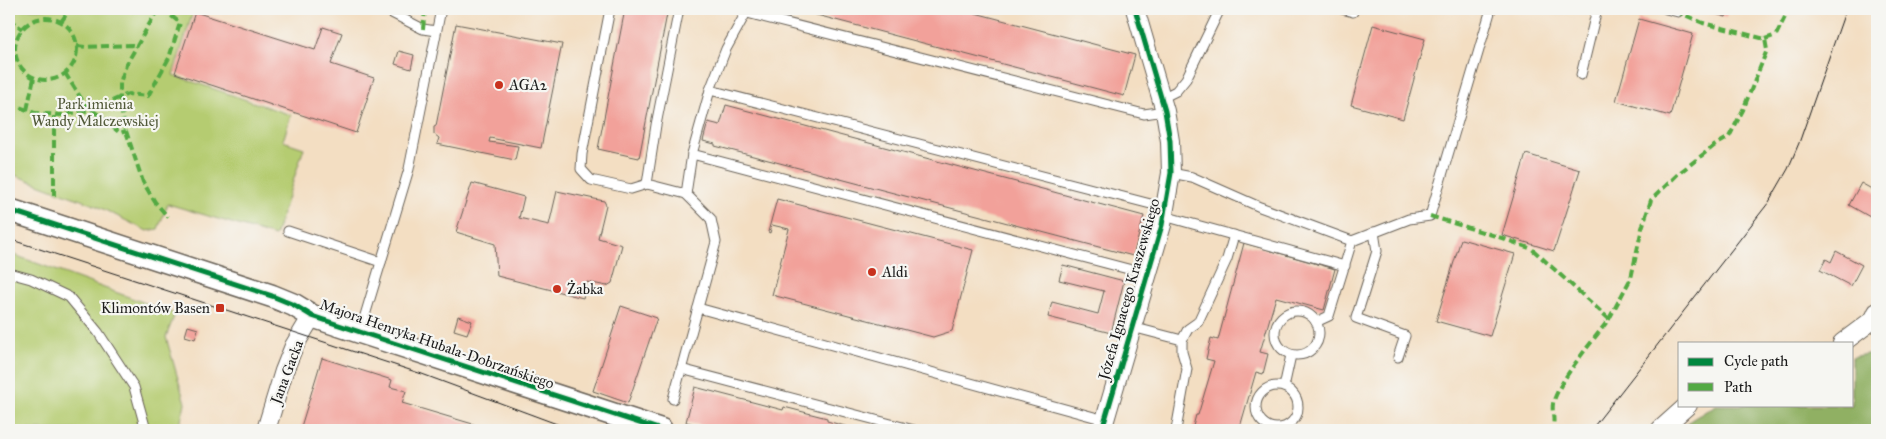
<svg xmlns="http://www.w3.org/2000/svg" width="1886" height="439" font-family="'IM FELL Great Primer',serif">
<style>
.green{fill:#b5cc71;stroke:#687446}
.forest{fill:#90b063;stroke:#566640}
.building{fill:#f2a19a}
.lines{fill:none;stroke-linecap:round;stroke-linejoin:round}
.service-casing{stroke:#676056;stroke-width:11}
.minor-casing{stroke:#676056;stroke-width:20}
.tertiary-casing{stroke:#676056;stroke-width:25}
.service{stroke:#fff;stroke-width:9}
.minor{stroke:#fff;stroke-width:18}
.tertiary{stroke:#fff;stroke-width:22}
.tram{stroke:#1c1c1c;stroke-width:1}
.quiet{stroke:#52a943;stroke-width:4;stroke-dasharray:8 4;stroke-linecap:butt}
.cycleway-casing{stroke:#f6f6f2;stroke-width:8}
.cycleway{stroke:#00873e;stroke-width:5}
.poi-dot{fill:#c8321e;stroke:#f6f6f2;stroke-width:2}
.labels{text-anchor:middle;stroke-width:4.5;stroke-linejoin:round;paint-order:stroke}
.poi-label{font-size:15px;fill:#1c1c1c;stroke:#f6f6f2;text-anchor:start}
.park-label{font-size:15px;fill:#525a3a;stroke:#f6f6f2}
.street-label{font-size:15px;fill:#1c1c1c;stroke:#f6f6f2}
</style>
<rect width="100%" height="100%" fill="#f6f6f2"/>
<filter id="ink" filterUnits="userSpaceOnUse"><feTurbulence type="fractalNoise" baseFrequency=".02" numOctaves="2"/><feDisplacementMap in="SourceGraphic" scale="10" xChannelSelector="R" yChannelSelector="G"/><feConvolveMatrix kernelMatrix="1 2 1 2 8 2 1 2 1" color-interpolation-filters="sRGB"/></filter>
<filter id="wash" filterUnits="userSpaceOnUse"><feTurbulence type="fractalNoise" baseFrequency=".0096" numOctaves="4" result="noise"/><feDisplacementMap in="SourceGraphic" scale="20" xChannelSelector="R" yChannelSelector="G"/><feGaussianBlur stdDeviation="1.12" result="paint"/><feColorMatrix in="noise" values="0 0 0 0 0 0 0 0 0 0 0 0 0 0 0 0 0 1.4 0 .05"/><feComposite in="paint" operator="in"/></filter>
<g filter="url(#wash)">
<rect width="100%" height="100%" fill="#f3dec2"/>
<g class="green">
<polygon points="9,9 207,9 206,12 194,9 173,75 291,115 283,141 304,148 275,236 168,204 158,229 147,231 97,206 9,173"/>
<polygon points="9,253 175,314 166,337 185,403 179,430 9,430"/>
</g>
<polygon class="forest" points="1877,352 1877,430 1680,430 1691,420 1716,405 1852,405 1852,357"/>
<g id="blocks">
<g class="building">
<polygon points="625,9 668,9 639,158 598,149"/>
<polygon points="794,9 960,9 1135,55 1124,96"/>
<polygon points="1697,9 1728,9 1726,17"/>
<polygon points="195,12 315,50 323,27 342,33 331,64 374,78 356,133 175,73"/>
<polygon points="1639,19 1693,34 1670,116 1616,101"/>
<polygon points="456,24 562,44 541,148 490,138 489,142 518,146 515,160 437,144 439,138 434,134 434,127 436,126"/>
<polygon points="1373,25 1425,39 1403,119 1351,105"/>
<polygon points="399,51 414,55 411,69 395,64"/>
<polygon points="726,105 1144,216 1133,256 715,146 715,144 703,141 708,122 720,125"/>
<polygon points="1526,154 1580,170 1554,251 1502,235"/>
<polygon points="472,183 524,197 519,218 549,225 557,191 604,201 606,205 598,238 622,245 612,283 607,286 587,282 583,298 497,276 495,244 456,232"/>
<polygon points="1861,183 1877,192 1877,221 1849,205"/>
<polygon points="777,199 973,250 952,331 933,337 772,295 789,229 772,225 770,233 768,232"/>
<polygon points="1461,239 1515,254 1490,336 1436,321"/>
<polygon points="1244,243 1335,269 1324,310 1276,297 1260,352 1268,354 1263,374 1256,372 1240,427 1248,430 1192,430 1196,415 1198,415 1214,361 1206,359 1211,338 1218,340"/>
<polygon points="1836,251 1862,265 1851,286 1820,270 1826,259 1831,262"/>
<polygon points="1063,265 1124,281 1111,333 1048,317 1052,302 1098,314 1104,291 1059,280"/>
<polygon points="621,306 657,318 628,403 593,391"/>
<polygon points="458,316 472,321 467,334 454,330"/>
<polygon points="188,326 198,329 195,339 185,336"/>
<polygon points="322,358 392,380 390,387 406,391 402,403 493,430 300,430"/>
<polygon points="695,387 783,410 784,407 827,418 827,421 859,430 720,430 686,422"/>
</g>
</g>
</g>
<g filter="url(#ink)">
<use href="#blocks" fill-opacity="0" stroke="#676056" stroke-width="1"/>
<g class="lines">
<g class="service-casing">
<g id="service">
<polyline points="384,9 423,29 436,31"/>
<polyline points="610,9 582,154 581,169 591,180 631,189 647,184 686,194 711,219 716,242 673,399"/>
<polyline points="1342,9 1353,12"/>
<polyline points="1666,9 1678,12"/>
<polyline points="747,13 1144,114 1165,111"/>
<polyline points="1581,75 1597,9"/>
<polyline points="710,90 726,49 748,9"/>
<polyline points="1162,98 1176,91 1186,79 1220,9"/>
<polyline points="692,154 710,90 1166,208"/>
<polyline points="1171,173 1192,177 1260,207 1352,241 1409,219 1430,216 1491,9"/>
<polyline points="647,184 656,125 679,9"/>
<polyline points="686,194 692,154 1147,274"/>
<polyline points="1164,216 1345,266"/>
<polyline points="288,231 381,262"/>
<polyline points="1374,232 1377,251 1356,318 1405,336 1398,357"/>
<polyline points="9,273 31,279 69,297 98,332 134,387 146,430"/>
<polyline points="698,308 1105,420"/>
<circle cx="1297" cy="333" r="22"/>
<polyline points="1316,322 1329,316 1352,241"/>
<polyline points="1132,327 1182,340"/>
<polyline points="360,332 409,169 441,9"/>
<polyline points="681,369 914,430"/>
<circle cx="1277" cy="407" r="21"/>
<polyline points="1284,387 1291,355"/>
<polyline points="1176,430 1187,369 1182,352 1182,340 1188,329 1198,322 1227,259 1234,235"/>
</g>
</g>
<g class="minor-casing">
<g id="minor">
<polyline points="1842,343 1874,319 1877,312"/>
<polyline points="266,430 284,371 294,346 312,316"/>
<polyline points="1102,430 1162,225 1171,173 1170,141 1165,111 1135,9"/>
<polyline points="1660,430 1688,405"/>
</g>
</g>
<g class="tertiary-casing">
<polyline id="tertiary" points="9,210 272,296 294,305 312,316 360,332 661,430"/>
</g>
<use href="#service" class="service"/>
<use href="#minor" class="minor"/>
<use href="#tertiary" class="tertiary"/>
<g class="tram">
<polyline points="9,239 422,374 573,430"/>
<polyline points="1591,430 1769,202 1788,169 1799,143 1846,9"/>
</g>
<g class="quiet">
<polyline points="158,9 126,65 120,83 120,97 122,114 126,131 143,182 155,202 168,217"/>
<polyline points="9,18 22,29"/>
<circle cx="46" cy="49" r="31"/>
<polyline points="61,22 70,9"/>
<polyline points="423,29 425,9"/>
<polyline points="1765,39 1776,35 1789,9"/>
<polyline points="77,46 86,47 132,45 137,46"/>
<polyline points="65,73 84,103 120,133 126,131"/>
<polyline points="9,103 35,113 60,115 91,110 128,94 148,96 169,58 180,23 163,9"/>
<polyline points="27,110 34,78"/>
<polyline points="54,196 54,115"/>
<path d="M1430,216l72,22 30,11 77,70c-16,22 -46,56 -55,81 -4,10 3,21 -3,30"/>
<polyline points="1609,319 1631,278 1642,228 1651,200 1678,174 1714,146 1729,137 1743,110 1767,50 1765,39 1703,23 1678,12"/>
</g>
<g class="cycleway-casing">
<g id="cycleway">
<polyline points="9,210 272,296 294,305 312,316 360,332 661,430"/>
<polyline points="1102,430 1162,225 1171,173 1170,141 1165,111 1135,9"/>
</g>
</g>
<use href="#cycleway" class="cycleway"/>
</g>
</g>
<g class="poi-dot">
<circle cx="499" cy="85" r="5"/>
<circle cx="872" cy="272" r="5"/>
<circle cx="557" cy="289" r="5"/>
<rect x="215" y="303" width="10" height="10" rx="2.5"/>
</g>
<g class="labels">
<g class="poi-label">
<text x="509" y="90">AGA2</text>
<text x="882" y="277">Aldi</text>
<text x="567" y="294">Żabka</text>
<text x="210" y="313" text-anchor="end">Klimontów Basen</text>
</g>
<g class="park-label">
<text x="95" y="109">Park imienia<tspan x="95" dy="17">Wandy Malczewskiej</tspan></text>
</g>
<g class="street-label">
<text transform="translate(1129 289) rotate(-74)" y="5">Józefa Ignacego Kraszewskiego</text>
<text transform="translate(437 344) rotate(19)" y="5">Majora Henryka Hubala-Dobrzańskiego</text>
<text transform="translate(287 372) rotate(-69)" y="5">Jana Gacka</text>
</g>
</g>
<rect width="1886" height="439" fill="none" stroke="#f6f6f2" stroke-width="30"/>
<rect x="1678" y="342" width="175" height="65" fill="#f6f6f2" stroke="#9f9f9c"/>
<rect x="1688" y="358" width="25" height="8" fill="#00873e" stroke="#9f9f9c"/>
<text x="1724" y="366" font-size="15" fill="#1c1c1c">Cycle path</text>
<rect x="1688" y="383" width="25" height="8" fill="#52a943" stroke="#9f9f9c"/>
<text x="1724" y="392" font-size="15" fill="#1c1c1c">Path</text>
</svg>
